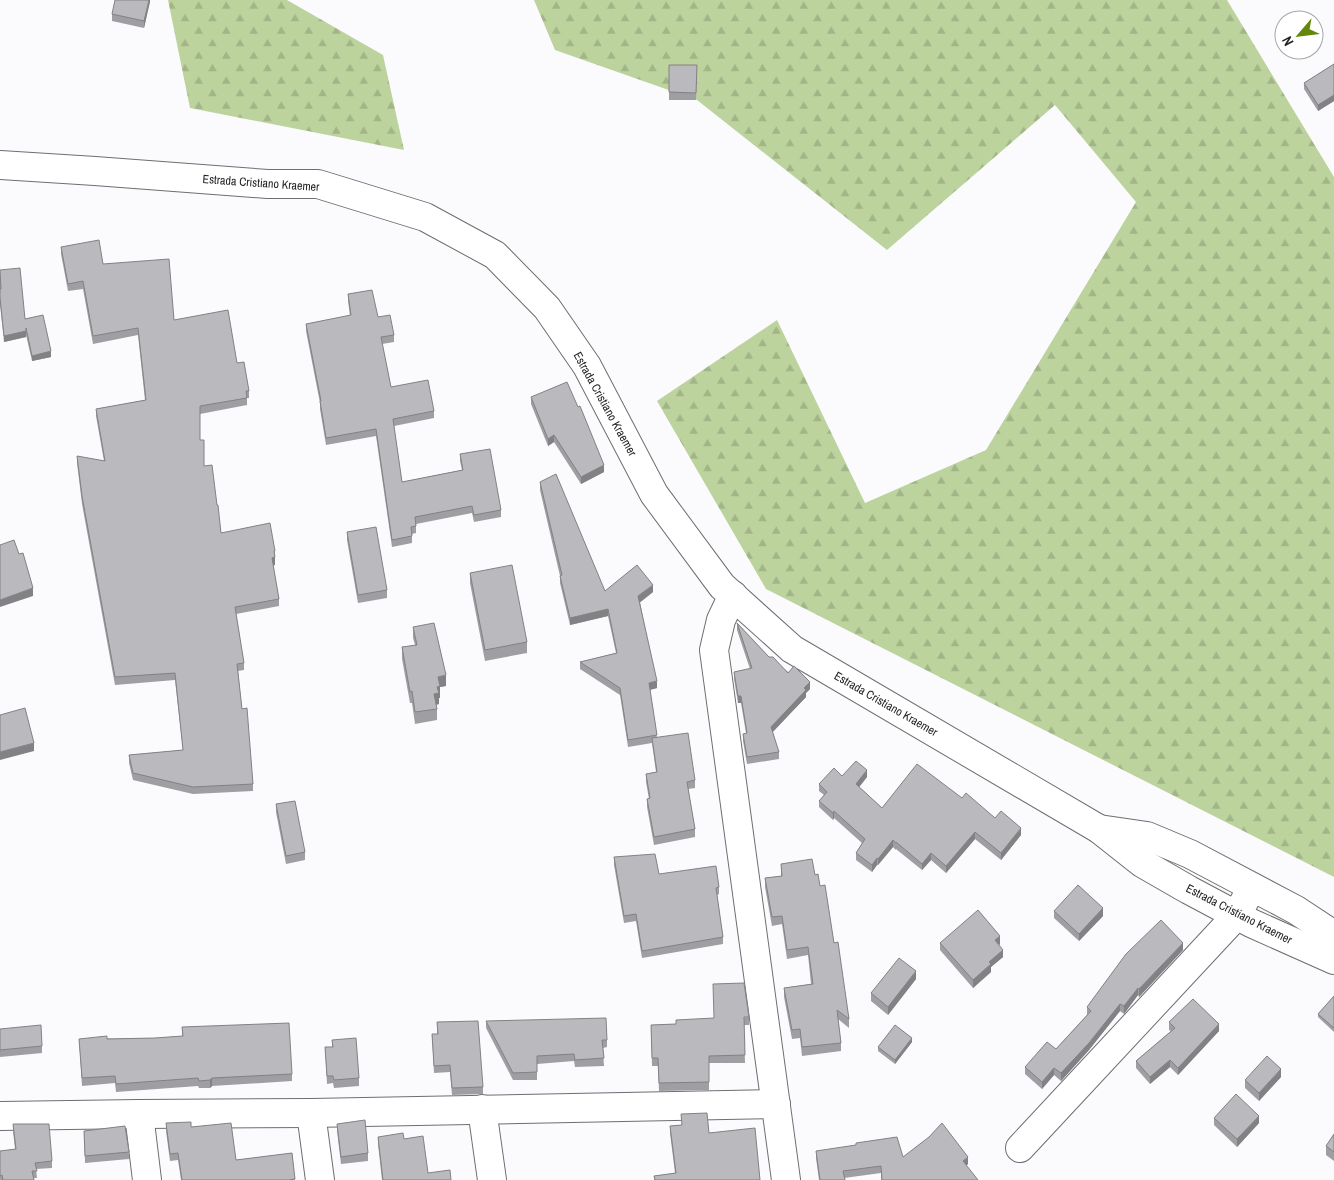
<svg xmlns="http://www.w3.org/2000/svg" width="1334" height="1180" font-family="'Archivo Narrow',sans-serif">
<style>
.forest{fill:url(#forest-firs)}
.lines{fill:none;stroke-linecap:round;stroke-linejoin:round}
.minor-casing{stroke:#6e6e72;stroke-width:30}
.major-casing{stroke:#6e6e72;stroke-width:30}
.minor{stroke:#fff;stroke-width:28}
.major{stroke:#fff;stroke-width:28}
.wall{fill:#9f9fa3}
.shaded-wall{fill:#828285}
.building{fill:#b9b9be;stroke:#828285}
.labels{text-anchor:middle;stroke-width:5;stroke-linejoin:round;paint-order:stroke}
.street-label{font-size:12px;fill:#242426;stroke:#fff}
</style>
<defs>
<pattern id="forest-firs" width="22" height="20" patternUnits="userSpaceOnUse" patternTransform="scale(1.25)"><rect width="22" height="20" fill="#bdd39e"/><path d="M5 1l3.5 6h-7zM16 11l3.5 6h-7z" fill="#a2b588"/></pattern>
</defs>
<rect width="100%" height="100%" fill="#fbfbfe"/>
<g class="forest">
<polygon points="168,0 287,0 383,55 404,150 190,108"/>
<polygon points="534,0 1227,0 1334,177 1334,877 766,589 657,401 777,320 865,503 986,450 1136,202 1055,105 887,250 697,100 555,50"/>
</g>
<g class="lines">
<g class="minor-casing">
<g id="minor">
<polyline points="733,595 721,620 714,650 786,1180"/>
<polyline points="482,1109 492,1180"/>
<polyline points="311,1113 320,1180"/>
<polyline points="139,1114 147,1180"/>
<polyline points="0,1116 139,1114 311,1113 776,1104"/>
<polyline points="1020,1148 1237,915 1252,887"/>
</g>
</g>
<g class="major-casing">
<g id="major">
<polyline points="0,165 95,171 268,184 318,184 425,217 495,255 547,308 587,366 654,494 722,586 792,649 1099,829 1142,863 1189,890 1251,923 1334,960"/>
<polyline points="1099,829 1147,836 1190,854 1296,910 1334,935"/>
</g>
</g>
<use href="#minor" class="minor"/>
<use href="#major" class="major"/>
</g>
<g class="wall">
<polygon points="150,0 144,28 112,21 112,14"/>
<polygon points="1334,64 1334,101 1318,111 1304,89 1304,83"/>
<polygon points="669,65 697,65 696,100 669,100"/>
<polygon points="61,247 103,264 174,320 237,363 249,391 249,398 247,398 247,405 200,414 200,440 204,466 217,505 221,533 275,551 275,565 273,565 279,599 279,606 236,614 244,663 244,670 238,671 242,709 253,784 253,791 193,794 133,780 129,763 129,755 183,750 175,680 115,685 82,504 77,463 77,456 104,461 96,416 96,409 145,400 138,335 93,344 83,289 68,291 61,254"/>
<polygon points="0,270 25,319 51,357 32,361 26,335 26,337 4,342 0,304"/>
<polygon points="348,294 378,317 394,335 394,342 382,344 391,387 434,411 434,418 394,426 402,482 462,470 460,461 460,454 501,510 501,517 474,522 472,513 416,524 416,533 412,534 412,543 392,547 376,436 326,445 320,409 320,403 306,331 306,324 350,316 348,301"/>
<polygon points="531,397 604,472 581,484 554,442 548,446 531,404"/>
<polygon points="540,482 605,591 653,592 640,602 657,688 650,690 657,738 695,780 695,788 688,789 695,829 695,837 654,845 647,807 647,799 649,799 646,782 646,774 656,772 652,743 628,747 620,695 580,669 580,662 616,653 608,616 570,625 560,583 560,576 540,490"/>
<polygon points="347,532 387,590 387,598 358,603 347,540"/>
<polygon points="470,573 527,642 527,653 485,661 470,583"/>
<polygon points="737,623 769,657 810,689 806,693 806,697 772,732 779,752 779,759 747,764 743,741 743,734 746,733 741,703 738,703 734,679 734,672 750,669 737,630"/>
<polygon points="413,627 446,686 440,687 440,698 439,698 439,704 436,705 437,709 437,720 415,724 412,703 410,703 402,659 402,647 415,645 413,638"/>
<polygon points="842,776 867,777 859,787 882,808 962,798 1021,835 1001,860 975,839 946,873 931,860 922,870 896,849 896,850 893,847 878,865 877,865 872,872 856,860 856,853 862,843 834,818 833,820 819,807 819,801 824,795 819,791 819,784"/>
<polygon points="276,804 305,852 305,860 286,864 276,812"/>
<polygon points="614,857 659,874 719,887 719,894 717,895 723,937 723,944 642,958 636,921 624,923 614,865"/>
<polygon points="781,864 815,875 820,886 834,943 849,1019 849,1028 838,1019 841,1043 841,1051 802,1056 800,1038 792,1039 784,997 784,988 811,984 808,955 787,959 782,924 772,926 765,887 765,878 781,876"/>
<polygon points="1054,911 1103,916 1079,941 1054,918"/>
<polygon points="940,943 1000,944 999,945 1003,957 991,967 991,972 973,988 940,950"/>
<polygon points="1183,950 1139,997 1138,995 1124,1014 1120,1011 1089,1050 1061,1081 1054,1075 1042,1089 1025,1074 1025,1067 1056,1049 1087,1015 1087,1007"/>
<polygon points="916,979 888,1015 871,1001 871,993"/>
<polygon points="1334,996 1334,1032 1318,1017 1318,1014"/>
<polygon points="749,1017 749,1025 744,1025 745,1063 709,1063 709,1090 659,1091 658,1066 652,1066 651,1025 676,1024"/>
<polygon points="486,1021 607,1040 607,1047 603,1048 604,1066 575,1067 574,1061 537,1064 537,1080 513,1080 486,1028"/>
<polygon points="437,1022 483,1087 483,1094 452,1095 450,1072 434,1073 432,1034 437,1034"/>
<polygon points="1169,1022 1219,1031 1178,1075 1170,1067 1150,1084 1136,1068 1136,1061 1171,1031 1169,1030"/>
<polygon points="182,1027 292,1074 292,1081 212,1086 210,1088 199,1088 198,1086 116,1092 115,1083 82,1086 79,1039 155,1038 182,1036"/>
<polygon points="0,1029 42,1046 42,1053 0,1057"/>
<polygon points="332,1040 359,1078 359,1086 334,1088 333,1083 327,1084 325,1047 332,1047"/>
<polygon points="912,1042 895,1064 878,1051 878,1047"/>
<polygon points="1281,1077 1259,1101 1245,1088 1245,1080"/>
<polygon points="681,1114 709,1133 760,1180 654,1180 654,1176 675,1173 670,1133 670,1126 682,1125"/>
<polygon points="1214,1118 1259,1123 1237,1147 1214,1125"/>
<polygon points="166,1123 191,1127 236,1160 292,1153 295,1180 181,1180 178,1160 170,1161 166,1131"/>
<polygon points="13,1124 52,1161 52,1168 36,1169 37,1178 33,1178 34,1180 0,1180 0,1151 15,1149 13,1131"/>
<polygon points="337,1124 368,1153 368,1161 341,1164 337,1131"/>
<polygon points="84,1131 129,1152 129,1159 85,1163"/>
<polygon points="1334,1134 1334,1161 1326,1155 1326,1146"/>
<polygon points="378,1137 404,1139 428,1173 451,1180 382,1180 378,1144"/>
<polygon points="816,1151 903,1157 968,1164 966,1166 978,1180 881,1180 881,1173 844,1178 845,1180 819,1180 816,1158"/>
</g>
<g class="shaded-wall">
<polygon points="149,0 150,0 150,2 144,28 144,21"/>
<polygon points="1334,95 1334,101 1318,111 1318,105"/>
<polygon points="26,331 26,337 4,342 4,336"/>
<polygon points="51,351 51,357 32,361 32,356"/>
<polygon points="554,435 554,442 548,446 548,439"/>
<polygon points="604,465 604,472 581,484 581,477"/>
<polygon points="275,557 275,565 272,566 272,558"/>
<polygon points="653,585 653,592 638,604 638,596"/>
<polygon points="33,588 33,596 0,607 0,600"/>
<polygon points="608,609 608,616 570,625 570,618"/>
<polygon points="446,675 446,686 440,687 440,698 439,698 439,704 434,705 434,694 438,677"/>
<polygon points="657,681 657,688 649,690 649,683"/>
<polygon points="810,682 810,689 806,693 806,697 771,734 771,727 804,688"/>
<rect x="738" y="696" width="3" height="7"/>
<polygon points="34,743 34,751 0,760 0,752"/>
<polygon points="867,770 867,777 856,791 856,784"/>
<polygon points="834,811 834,818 833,820 833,813"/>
<polygon points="1021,828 1021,835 1001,860 1001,853"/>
<polygon points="975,832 975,839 946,873 946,866"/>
<polygon points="893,840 893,847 878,865 878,859"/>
<polygon points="931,853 931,860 922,870 922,864"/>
<polygon points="877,858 877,865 872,872 872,865"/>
<polygon points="1103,908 1103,916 1079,941 1079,934"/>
<polygon points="1000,936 1000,944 995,948 995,940"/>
<polygon points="1183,943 1183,950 1139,997 1139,989"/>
<polygon points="1003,950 1003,957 991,967 991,972 973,988 973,980 989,962"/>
<polygon points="916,971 916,979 888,1015 888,1007"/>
<polygon points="1138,988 1138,995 1124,1014 1124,1006"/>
<polygon points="1120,1004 1120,1011 1089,1050 1061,1081 1061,1073"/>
<polygon points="1219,1024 1219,1031 1178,1075 1178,1068"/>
<polygon points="912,1038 912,1042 895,1064 895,1060"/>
<polygon points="1170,1060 1170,1067 1150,1084 1150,1077"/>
<polygon points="1054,1068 1054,1075 1042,1089 1042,1082"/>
<polygon points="1281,1069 1281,1077 1259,1101 1259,1093"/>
<polygon points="212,1078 212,1086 210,1088 210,1080"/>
<polygon points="1259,1116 1259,1123 1237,1147 1237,1139"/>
<polygon points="968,1157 968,1164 963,1168 963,1161"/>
</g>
<g class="building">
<polygon points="115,0 149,0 144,21 112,14"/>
<polygon points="1334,64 1334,95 1318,105 1304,83"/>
<polygon points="669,65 697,65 696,93 669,92"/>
<polygon points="99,240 103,264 169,259 174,320 228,310 237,363 244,362 249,391 246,391 247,398 200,406 200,440 204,440 204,466 212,465 217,505 218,505 221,533 270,523 275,551 274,551 275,557 272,558 279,599 235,607 244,663 237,664 242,709 247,708 253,784 193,787 133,773 129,755 183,750 175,673 115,677 82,496 77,456 105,461 96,409 146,400 138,328 93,336 83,281 68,284 61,247"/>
<polygon points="20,268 25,319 43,315 51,351 32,356 26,328 26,331 4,336 0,298 0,289 1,289 0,270"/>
<polygon points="372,290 378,317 390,315 394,335 381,337 391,387 428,380 434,411 393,419 402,482 463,470 460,454 490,449 501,510 474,515 472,506 415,517 416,526 411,527 412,536 392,540 376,429 326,438 320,401 321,401 306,324 351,315 348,294"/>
<polygon points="567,382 578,407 580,406 604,465 581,477 554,435 548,439 531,397"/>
<polygon points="556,474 605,591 637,565 653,585 638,596 657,681 649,683 657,735 628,740 620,688 580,662 617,653 608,609 570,618 560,576 562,575 540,482"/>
<polygon points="376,527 387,590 358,595 347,532"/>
<polygon points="14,540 19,554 23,553 33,588 0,600 0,545"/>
<polygon points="512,565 527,642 485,650 470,573"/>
<polygon points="434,623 446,675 438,677 440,686 437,687 439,693 434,694 437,709 415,712 412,691 410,692 402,647 417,645 413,627"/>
<polygon points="737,623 769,657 773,657 788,673 794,666 810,682 804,688 806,690 771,727 779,752 747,757 743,734 747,733 741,696 738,696 734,672 752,668"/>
<polygon points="25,708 34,743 0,752 0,715"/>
<polygon points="688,733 695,780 687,782 695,829 654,837 647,799 650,798 646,774 657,772 652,738"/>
<polygon points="856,761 867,770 856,784 882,808 917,764 962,798 966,793 995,818 1001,811 1021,828 1001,853 975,832 946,866 931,853 922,864 896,842 896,843 893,840 878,859 877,858 872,865 856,853 865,839 834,811 833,813 819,801 827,792 819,784 834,768 842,776"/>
<polygon points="295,801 305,852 286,856 276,804"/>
<polygon points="655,854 659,874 716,866 719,887 716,888 723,937 642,951 636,914 624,916 614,857"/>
<polygon points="812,859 815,875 818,874 820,886 825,885 834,943 838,942 849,1019 837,1010 841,1043 802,1047 800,1029 792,1030 784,988 813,984 808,947 787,950 782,916 772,917 765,878 782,876 781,864"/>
<polygon points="1078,885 1103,908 1079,934 1054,911"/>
<polygon points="978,910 1000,936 995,940 1003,950 989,962 991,964 973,980 940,943"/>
<polygon points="1161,920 1183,943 1139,989 1138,988 1124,1006 1120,1004 1089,1043 1061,1073 1054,1068 1042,1082 1025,1067 1047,1042 1056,1049 1091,1011 1087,1007 1126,954"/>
<polygon points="899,958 916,971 888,1007 871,993"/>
<polygon points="744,983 749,1017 744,1017 745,1055 709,1056 709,1082 659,1083 658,1058 652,1058 651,1025 676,1024 676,1020 714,1018 713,984"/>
<polygon points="1334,996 1334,1028 1318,1014"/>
<polygon points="1193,999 1219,1024 1178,1068 1170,1060 1150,1077 1136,1061 1175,1028 1169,1022"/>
<polygon points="606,1018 607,1040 602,1040 604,1058 575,1060 574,1054 537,1056 537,1072 513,1073 486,1021"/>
<polygon points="478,1021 483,1087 452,1088 450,1065 434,1066 432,1034 438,1034 437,1022"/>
<polygon points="289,1023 292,1074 212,1078 210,1080 199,1081 198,1078 116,1084 115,1076 82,1078 79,1039 107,1036 107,1039 155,1038 183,1036 182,1027"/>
<polygon points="41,1025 42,1046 0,1050 0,1029"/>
<polygon points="895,1025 912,1038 895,1060 878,1047"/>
<polygon points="356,1038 359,1078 334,1080 333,1076 327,1076 325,1047 333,1047 332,1040"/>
<polygon points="1267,1056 1281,1069 1259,1093 1245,1080"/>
<polygon points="1236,1094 1259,1116 1237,1139 1214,1118"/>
<polygon points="707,1113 709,1133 755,1128 760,1180 655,1180 654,1176 676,1173 670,1126 682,1125 681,1114"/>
<polygon points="365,1120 368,1153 341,1157 337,1124"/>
<polygon points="191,1122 191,1127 231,1123 236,1160 292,1153 295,1179 289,1180 182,1180 178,1153 170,1154 166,1123"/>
<polygon points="942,1123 968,1157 963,1161 978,1180 882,1180 881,1166 843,1171 845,1180 820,1180 816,1151 856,1145 856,1143 897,1137 903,1157 929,1137"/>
<polygon points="13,1124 49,1124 52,1161 35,1163 37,1171 32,1171 34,1180 3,1180 2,1175 0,1176 0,1151 16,1149"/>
<polygon points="125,1126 129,1152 85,1156 84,1131"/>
<polygon points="403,1133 404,1139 423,1136 428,1173 450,1170 451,1180 383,1180 378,1137"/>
<polygon points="1334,1134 1334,1152 1326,1146"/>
</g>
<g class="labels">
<g class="street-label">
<text transform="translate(261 183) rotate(4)" y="4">Estrada Cristiano Kraemer</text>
<text transform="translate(605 404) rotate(61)" y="4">Estrada Cristiano Kraemer</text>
<text transform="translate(886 704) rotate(30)" y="4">Estrada Cristiano Kraemer</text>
<text transform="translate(1239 914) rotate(27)" y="4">Estrada Cristiano Kraemer</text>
</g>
</g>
<g transform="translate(1299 35) rotate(242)"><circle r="24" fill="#ffffff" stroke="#a7a7a8"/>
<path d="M0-4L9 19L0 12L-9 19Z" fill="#63870a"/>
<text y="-8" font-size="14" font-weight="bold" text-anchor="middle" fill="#242426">N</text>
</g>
</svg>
